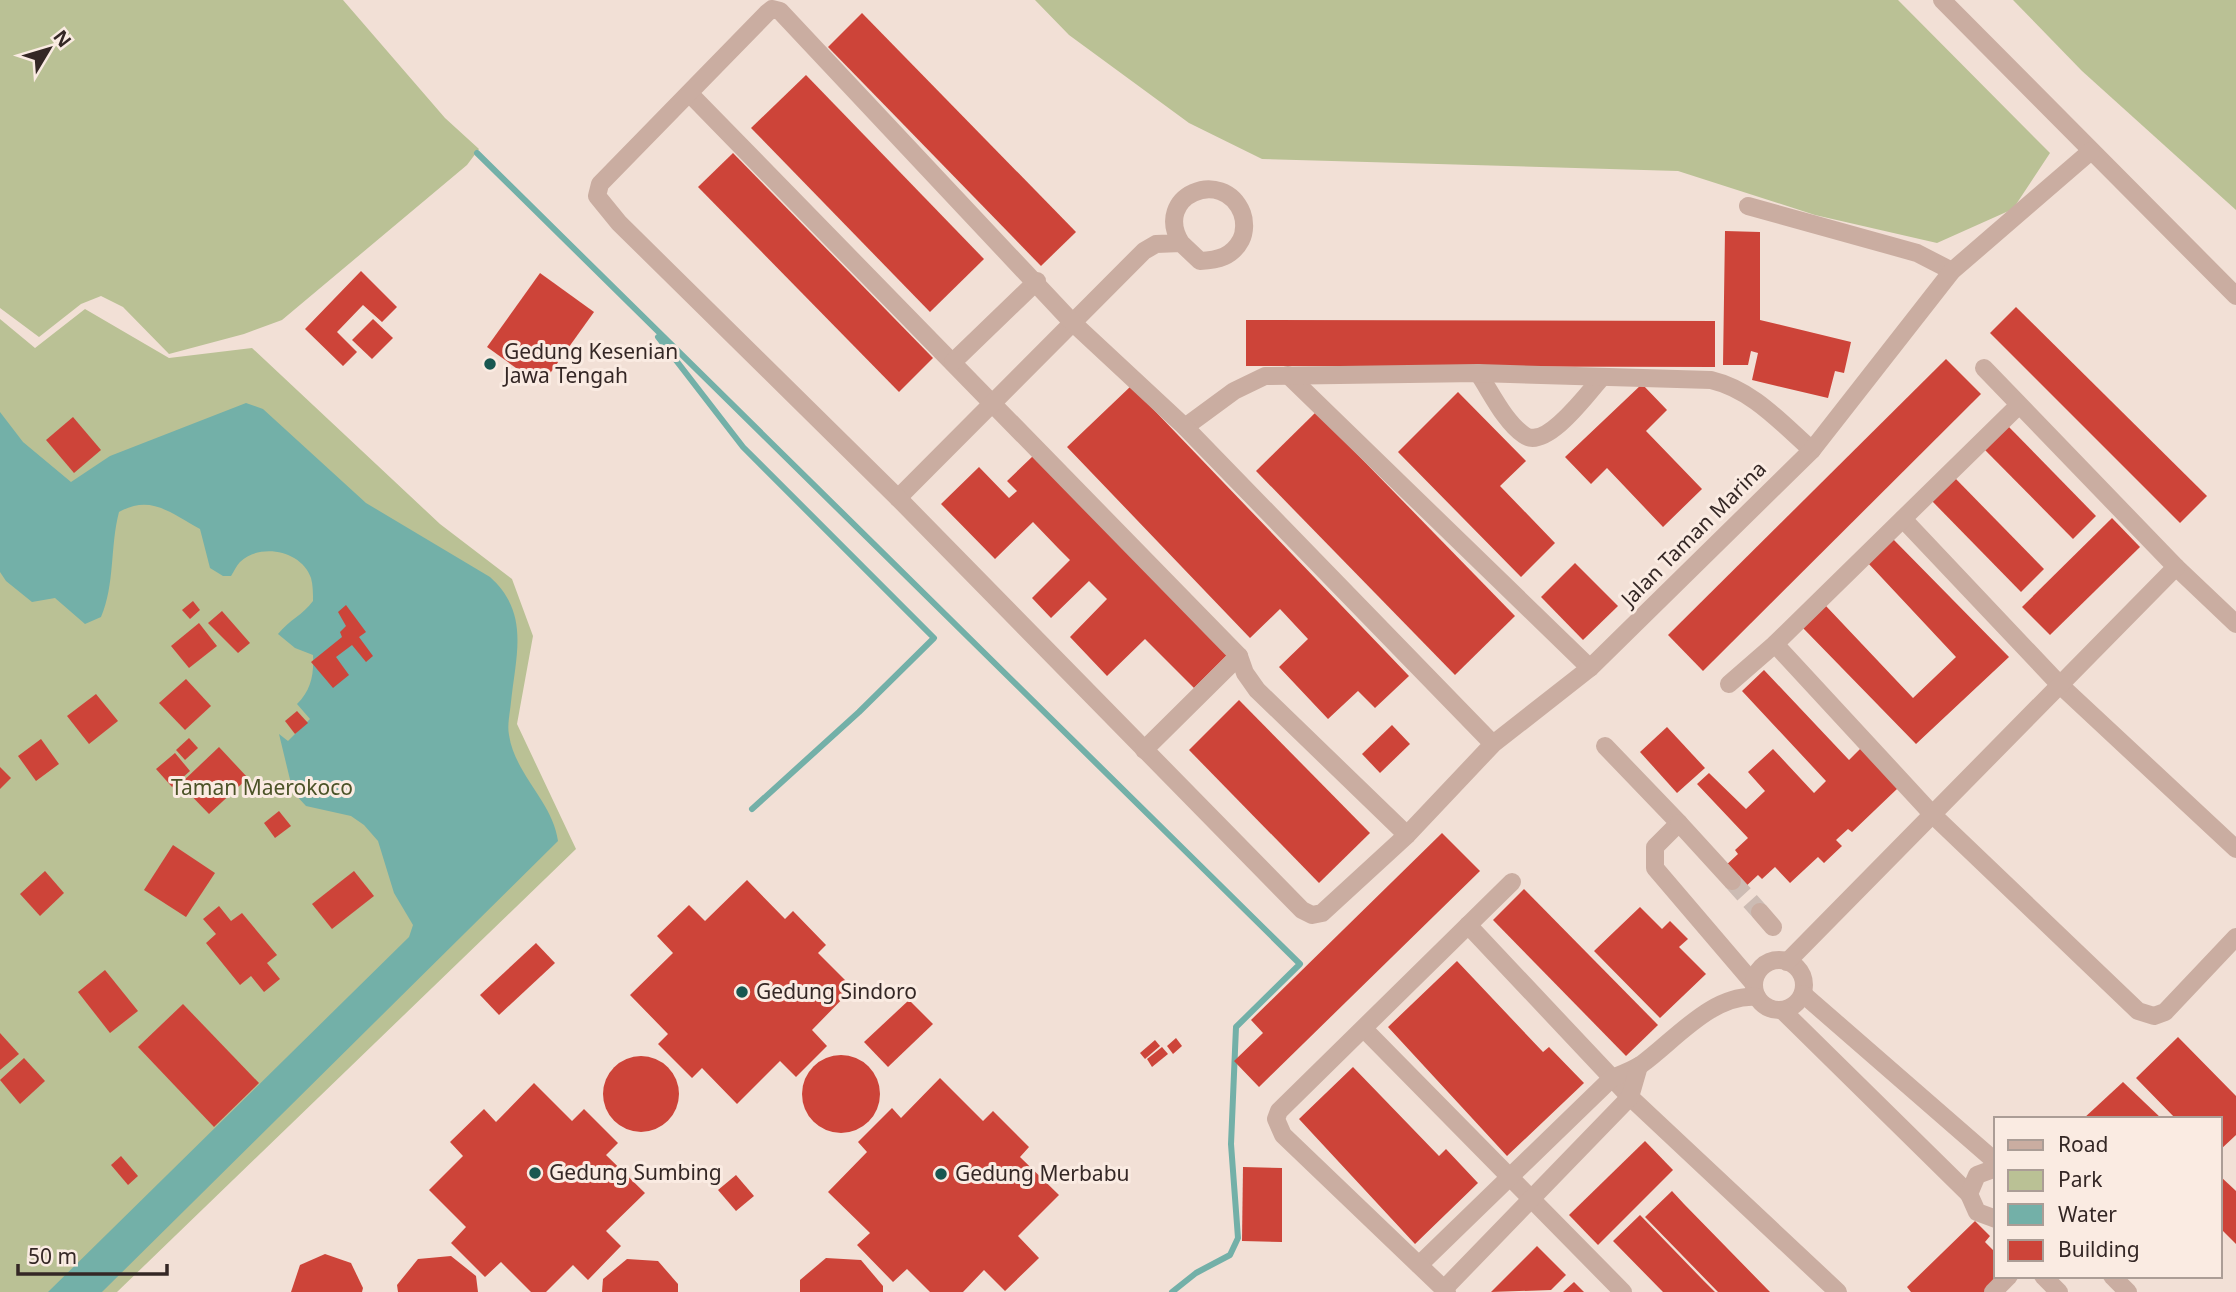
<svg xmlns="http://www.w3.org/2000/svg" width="2236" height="1292" font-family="'Noto Sans',sans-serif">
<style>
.green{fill:#bac195}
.water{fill:#73b0a8}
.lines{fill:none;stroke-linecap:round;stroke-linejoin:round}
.stream{stroke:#73b0a8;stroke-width:6}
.building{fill:#cd4439}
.minor-tunnel{stroke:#ccbbb3;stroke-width:18;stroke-dasharray:18 9;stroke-linecap:butt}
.minor{stroke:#caada1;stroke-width:18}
.poi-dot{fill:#185751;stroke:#faebe2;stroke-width:2.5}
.labels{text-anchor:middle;stroke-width:6;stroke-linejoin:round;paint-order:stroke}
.poi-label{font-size:21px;fill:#342725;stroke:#faebe2;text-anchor:start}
.street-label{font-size:21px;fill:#342725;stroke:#faebe2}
.park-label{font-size:21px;fill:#4b5327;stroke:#faebe2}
</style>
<rect width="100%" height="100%" fill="#f2e0d6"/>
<g class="green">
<polygon points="0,0 343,0 445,118 479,149 467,165 282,320 244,334 169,354 123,307 101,296 81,304 39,337 0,308"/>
<polygon points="1035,0 1898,0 2050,153 2013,209 1937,243 1815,215 1678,171 1262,159 1189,123 1069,35"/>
<polygon points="2013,0 2236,0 2236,210 2082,71"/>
<polygon points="85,309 169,358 252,348 440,524 512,579 533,636 517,724 576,849 117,1292 0,1292 0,319 35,348"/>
</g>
<path class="water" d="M246,403l17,6 103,94 124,74c40,36 26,77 21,125 -1,11 -4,23 -2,33 6,40 44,67 49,106l-456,451h-54l361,-355 4,-12 -19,-32 -16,-52 -14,-16 -13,-9 -45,-10 -13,-14 -14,-58 9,7 22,-22 -13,-15c14,-14 17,-29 16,-49l-18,-7 -17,-14c11,-14 25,-19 35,-33 0,-7 0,-16 -2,-23 -9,-27 -50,-36 -71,-16 -3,3 -6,9 -9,14h-8l-13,-8 -10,-39c-30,-16 -49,-35 -81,-17 -9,34 -4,73 -18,105l-16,7 -30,-26 -23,4 -26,-21 -6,-9v-160l23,30 48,40 39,-26z"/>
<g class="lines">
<g class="stream">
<polyline points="477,153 1300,964 1236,1027 1231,1144 1238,1238 1230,1255 1196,1273 1172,1292"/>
<polyline points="658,337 743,447 934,638 859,712 752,809"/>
</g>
</g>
<g class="building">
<polygon points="862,13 1076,232 1041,266 828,47"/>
<polygon points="806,75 984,259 930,312 751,128"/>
<polygon points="733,153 933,358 899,392 698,187"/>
<polygon points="1725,231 1760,232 1760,320 1851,342 1844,373 1835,371 1828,398 1752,380 1758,353 1751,351 1748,365 1723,365"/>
<polygon points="361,271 397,307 382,322 363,305 337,332 357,352 343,366 305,329"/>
<polygon points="540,273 594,312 541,386 487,347"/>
<polygon points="2016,307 2207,496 2180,523 1990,333"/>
<polygon points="373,319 393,338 372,359 352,340"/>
<polygon points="1246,320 1715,321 1715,367 1246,366"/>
<polygon points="1946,359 1981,394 1703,671 1668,635"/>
<polygon points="1642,384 1667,410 1646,431 1702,489 1663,527 1607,468 1591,484 1565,457"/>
<polygon points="1131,386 1409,676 1375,708 1358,691 1328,719 1279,667 1308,639 1280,609 1250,638 1067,447"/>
<polygon points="1458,392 1526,461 1500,486 1555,543 1521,577 1398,452"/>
<polygon points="1316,412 1515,616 1455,675 1256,471"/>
<polygon points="73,417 101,450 74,473 46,440"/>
<polygon points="2008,426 2096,516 2073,539 1984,449"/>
<polygon points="1033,456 1227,655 1194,688 1145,639 1107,676 1070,637 1107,599 1089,581 1051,618 1032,598 1070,560 1058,548 1033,522 995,559 941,504 979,467 1009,498 1017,491 1007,481"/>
<polygon points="1955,478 2044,569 2021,592 1932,501"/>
<polygon points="2112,518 2140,547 2050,635 2022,607"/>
<polygon points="1893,539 2009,657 1916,744 1803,628 1826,606 1913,698 1956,657 1868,563"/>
<polygon points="1575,563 1618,606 1583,640 1541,597"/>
<polygon points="193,601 200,610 190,619 182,610"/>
<polygon points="346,605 366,632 359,637 373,656 366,662 352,645 336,657 349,675 333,688 311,662 342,637 340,632 346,626 338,612"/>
<polygon points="222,611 250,643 238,653 208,623"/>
<polygon points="199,623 217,646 189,668 171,646"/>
<polygon points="1764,670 1849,760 1861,748 1898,788 1852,832 1848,829 1836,840 1842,846 1824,863 1818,857 1790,883 1775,867 1762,879 1758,875 1743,889 1723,868 1738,854 1735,850 1748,838 1697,784 1709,773 1746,809 1765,791 1748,772 1773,749 1814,793 1826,781 1742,691"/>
<polygon points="186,679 211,706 185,730 159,703"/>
<polygon points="96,694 118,721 89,744 67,716"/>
<polygon points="1239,700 1370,833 1319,883 1189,750"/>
<polygon points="297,711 308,723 295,734 285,721"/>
<polygon points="1392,725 1410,744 1380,773 1362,754"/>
<polygon points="1667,727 1705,768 1677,793 1640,752"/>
<polygon points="189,738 198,748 185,760 176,750"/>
<polygon points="41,739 59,764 36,781 18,756"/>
<polygon points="219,747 248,778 209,814 180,784"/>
<polygon points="175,753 190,771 172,787 156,769"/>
<polygon points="0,767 11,778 0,789"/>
<polygon points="279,811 291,826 275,838 264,823"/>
<polygon points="1442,833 1480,871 1259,1087 1234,1061 1263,1033 1251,1020"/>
<polygon points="173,845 215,873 186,917 144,890"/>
<polygon points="45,871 64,893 40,916 20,894"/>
<polygon points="354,871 374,896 332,929 312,904"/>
<polygon points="747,880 785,919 793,911 826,945 818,953 853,988 812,1030 827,1046 796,1077 780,1061 737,1104 702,1068 692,1078 658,1044 668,1034 630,995 673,953 657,936 689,905 705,921"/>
<polygon points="1524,889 1658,1025 1626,1056 1493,920"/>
<polygon points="219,906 231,921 242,913 277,955 267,963 280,979 264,992 251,976 240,985 206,943 216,934 203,919"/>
<polygon points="1640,907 1662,929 1670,921 1688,939 1679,947 1706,974 1660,1018 1594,951"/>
<polygon points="536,943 555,963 499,1015 480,995"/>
<polygon points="1457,961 1543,1052 1549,1047 1584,1083 1507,1156 1388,1027"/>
<polygon points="105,970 138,1011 110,1033 78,992"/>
<polygon points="909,1000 933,1024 888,1067 864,1042"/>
<polygon points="183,1004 259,1083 214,1127 138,1047"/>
<polygon points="0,1033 19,1054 0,1070"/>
<polygon points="2178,1037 2236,1096 2236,1135 2220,1150 2220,1119 2176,1119 2136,1078"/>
<polygon points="1176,1038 1182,1046 1173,1054 1167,1046"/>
<polygon points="1155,1040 1160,1046 1145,1059 1140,1053"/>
<polygon points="1162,1047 1168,1054 1152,1067 1147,1059"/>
<circle cx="841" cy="1094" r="39"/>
<circle cx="641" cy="1094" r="38"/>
<polygon points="24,1058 45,1081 20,1104 0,1080"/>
<polygon points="1353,1067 1439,1156 1446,1149 1478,1183 1415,1244 1299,1119"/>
<polygon points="940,1078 983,1121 993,1111 1029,1147 1020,1157 1059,1195 1018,1236 1039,1258 1005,1291 984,1270 963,1292 930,1292 907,1269 893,1282 857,1245 870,1233 828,1192 867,1152 858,1142 892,1108 901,1118"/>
<polygon points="2123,1082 2162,1119 2083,1119"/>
<polygon points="534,1083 572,1121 584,1109 618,1143 606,1155 645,1193 606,1231 621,1246 588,1280 573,1265 546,1292 531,1292 501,1262 485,1277 451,1243 466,1227 429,1190 463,1156 450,1142 484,1109 496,1122"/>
<polygon points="1645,1141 1673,1170 1598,1245 1569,1215"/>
<polygon points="121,1156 138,1176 128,1185 111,1165"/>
<polygon points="1243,1167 1282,1168 1282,1242 1242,1241"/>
<polygon points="736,1175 754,1196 736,1211 718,1190"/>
<polygon points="2220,1176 2236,1191 2236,1244 2220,1228"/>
<polygon points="1672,1191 1684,1204 1770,1292 1718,1292 1645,1217"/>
<polygon points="1640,1215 1702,1279 1715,1292 1663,1292 1613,1241"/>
<polygon points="1975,1221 1990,1236 1985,1242 1996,1253 1996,1276 2002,1276 1986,1292 1911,1292 1907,1287"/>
<polygon points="1537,1246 1566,1275 1551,1290 1491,1292"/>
<polygon points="325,1254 351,1263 363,1288 362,1292 291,1292 300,1265"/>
<polygon points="451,1256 476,1276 478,1292 398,1292 397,1285 418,1259"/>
<polygon points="826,1258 861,1260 883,1286 883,1292 800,1292 800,1280"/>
<polygon points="627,1259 658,1261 678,1284 678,1292 602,1292 603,1279"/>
<polygon points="1574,1282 1584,1292 1563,1292"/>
</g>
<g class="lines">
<polyline class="minor-tunnel" points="1732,881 1760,912"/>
<g class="minor">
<polyline points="1942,0 2236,296"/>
<polyline points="690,94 1239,656 1245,673 1257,690 1407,835"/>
<polyline points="1748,206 1917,253 1952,271"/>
<polyline points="953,362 1037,281"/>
<path d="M1478,373c13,19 26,48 46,62 22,16 64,-42 78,-58"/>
<polyline points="1288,375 1590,668"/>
<path d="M1185,427l49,-36 31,-15 213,-3 233,7c42,10 70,43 101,70"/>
<path d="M898,498l246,-247 12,-7 25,-1 19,18c18,-1 32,-4 41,-21 4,-8 4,-19 1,-27 -19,-47 -90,-17 -61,30"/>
<polyline points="1903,519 2060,685 2236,849"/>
<polyline points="2176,567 2236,624"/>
<polyline points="1775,644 1933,815 2138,1011 2154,1016 2165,1012 2236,937"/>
<polyline points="1729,684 1775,644 2018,406"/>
<polyline points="1493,744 1185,427 1071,321 780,11 772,9 767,13 600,184 597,196 619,223 898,498 1302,910 1312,915 1322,913 1407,835 1493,744 1590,668 1812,450 1952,271 2091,151"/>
<polyline points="1605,746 1679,823 1655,847 1655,868 1754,984"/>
<polyline points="1144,750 1239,656"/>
<polyline points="1679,823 1732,881"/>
<polyline points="1760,912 1773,927"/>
<polyline points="1468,925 1630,1097 1838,1292"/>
<circle cx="1779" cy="985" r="25"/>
<polyline points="1787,962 2176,567 1984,368"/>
<polyline points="1803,994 1996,1162"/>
<polyline points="1782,1010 1969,1194"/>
<polyline points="1364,1029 1623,1292"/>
<polyline points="1996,1168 1977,1175 1969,1194 1977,1212 1996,1219"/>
<path d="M1419,1265l193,-187c10,-4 21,-8 30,-14 33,-24 71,-71 115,-67"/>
<polyline points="2043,1276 2059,1292"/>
<polyline points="2112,1276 2128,1292"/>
<polyline points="1444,1289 1630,1097 1639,1066"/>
<polyline points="1447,1292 1283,1135 1276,1119 1279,1111 1512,882"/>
<polyline points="1993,1292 2009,1276"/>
</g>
</g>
<g class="poi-dot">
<circle cx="490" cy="364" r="7"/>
<circle cx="742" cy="992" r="7"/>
<circle cx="535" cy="1173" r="7"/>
<circle cx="941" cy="1174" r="7"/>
</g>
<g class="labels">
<g class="poi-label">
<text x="504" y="359">Gedung Kesenian<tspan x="504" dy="24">Jawa Tengah</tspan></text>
<text x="756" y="999">Gedung Sindoro</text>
<text x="549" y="1180">Gedung Sumbing</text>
<text x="955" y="1181">Gedung Merbabu</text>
</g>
<g class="street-label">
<text transform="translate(1694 534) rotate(-45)" y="7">Jalan Taman Marina</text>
</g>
<g class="park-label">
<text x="262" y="795">Taman Maerokoco</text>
</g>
</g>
<rect x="1994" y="1117" width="228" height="161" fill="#faebe2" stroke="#ab9d96" stroke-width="2"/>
<rect x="2008" y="1140" width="35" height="10" fill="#caada1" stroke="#ab9d96" stroke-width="2"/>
<text x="2058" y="1152" font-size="21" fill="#342725">Road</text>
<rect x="2008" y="1170" width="35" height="21" fill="#bac195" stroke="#ab9d96" stroke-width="2"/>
<text x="2058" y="1187" font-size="21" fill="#342725">Park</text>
<rect x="2008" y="1204" width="35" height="21" fill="#73b0a8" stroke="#ab9d96" stroke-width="2"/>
<text x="2058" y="1222" font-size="21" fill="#342725">Water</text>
<rect x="2008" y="1240" width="35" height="21" fill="#cd4439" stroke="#ab9d96" stroke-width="2"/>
<text x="2058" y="1257" font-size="21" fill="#342725">Building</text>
<g transform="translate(49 49) rotate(52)" stroke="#faebe2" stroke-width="5" paint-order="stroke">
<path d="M0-5L12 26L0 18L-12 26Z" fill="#342725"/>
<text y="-10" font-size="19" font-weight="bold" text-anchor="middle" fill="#342725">N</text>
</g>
<path d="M18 1264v10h149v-10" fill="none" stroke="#342725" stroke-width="3.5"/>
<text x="28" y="1264" font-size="21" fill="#342725" stroke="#faebe2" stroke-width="5" paint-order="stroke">50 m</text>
</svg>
